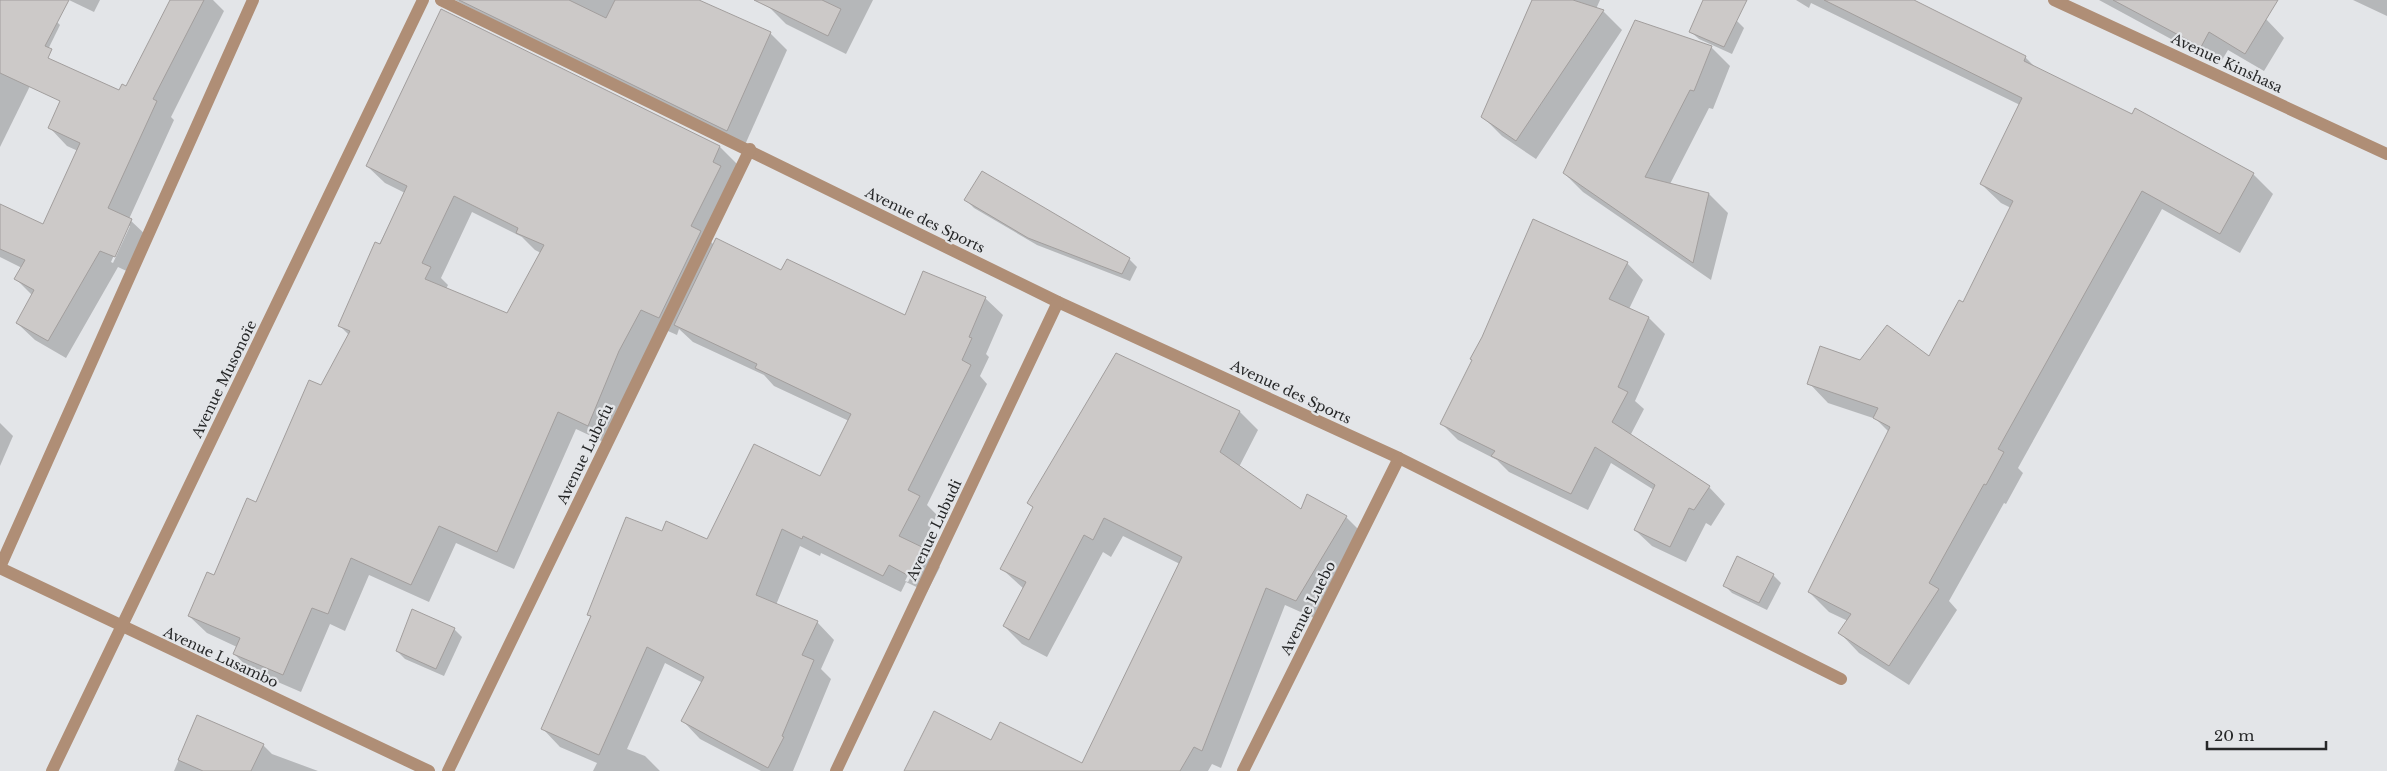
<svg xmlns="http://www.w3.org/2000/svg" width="2387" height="771" font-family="'Libre Baskerville',serif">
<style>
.shadow{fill:#0003;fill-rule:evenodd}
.building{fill:#ccc9c8;stroke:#a29e9d;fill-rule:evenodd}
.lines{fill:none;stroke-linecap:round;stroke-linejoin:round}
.minor{stroke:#af8e76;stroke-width:12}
.labels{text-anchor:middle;stroke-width:4.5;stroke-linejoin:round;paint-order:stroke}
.street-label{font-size:14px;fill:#262728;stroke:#e3e5e8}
</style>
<rect width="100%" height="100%" fill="#e3e5e8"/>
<g class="shadow">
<polygon points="0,0 28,0 43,8 60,25 0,147"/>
<polygon points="69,0 100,0 94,12"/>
<path d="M171,0h42l11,11 -53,106 3,3 -45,99 20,19 -16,36 -15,-7 -52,91 -31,-18 -18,-17 16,-27 -17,-17 6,-11 -22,-11v-52l44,21 34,-75 -11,-5 -17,-18 77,-40zM127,226h3l-17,37 -2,-1z"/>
<polygon points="455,0 695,0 770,33 787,50 744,147"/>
<polygon points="770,0 873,0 846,54 786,24 768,6"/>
<polygon points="1532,0 1600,0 1596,9 1603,11 1622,30 1536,159 1502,136 1482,116"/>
<polygon points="1796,0 1911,0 2025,57 2037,69 2253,174 2273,194 2240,253 2162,209 2018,468 2023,473 2006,504 2004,503 1949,601 1957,610 1909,685 1859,653 1840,633 1848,621 1829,612 1809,592 1889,432 1876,419 1828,403 1809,383 1929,358 1963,304 2011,208 2001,203 1981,184 2020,105 1811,3 1809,8"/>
<polygon points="2099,0 2233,0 2266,19 2284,38 2264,71 2228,50 2219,65"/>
<polygon points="2353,0 2387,0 2387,16"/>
<polygon points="1737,21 1744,28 1732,54 1699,39 1691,32"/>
<polygon points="1711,47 1730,66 1713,109 1709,108 1670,184 1709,194 1728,213 1711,280 1583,192 1564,173"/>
<path d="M720,147l17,17 -27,77 4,4 191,71 80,-18 18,17 -17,39 3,3 -9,19 7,8 -60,121 10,10 -17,33 20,19 -13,25 -21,-10 -5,10 -80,-39 -1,3 -20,-10 -24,59 41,17 17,18 -13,29 10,10 -38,92h-32l-61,-32 -17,-18 20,-38 -38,-20 -38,86 18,7 15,15h-67l4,-8 -37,-16 -17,-18 49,-111 -4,-4 74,-81 45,7 113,-62 29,-57 -75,-35 -10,-11 -71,-33 -14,-13 -2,6 -18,-8 -53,116 -30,-14 -62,140 -58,-26 -27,59 -60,-27 -24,56 -15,-7 -29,68 -49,-21 -18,-17 3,-7 -30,-14 -18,-17 68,-112 92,-169 -10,-10 66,-132 -20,-10 -18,-17zM472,212l50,25 13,13 6,3 -33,61 -62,-25 2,-4 -7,-7zM919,554h3l-14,28 -3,-1z"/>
<polygon points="966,200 1129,259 1137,267 1130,281 1037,245 974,208"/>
<polygon points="1627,263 1643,280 1629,309 1649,318 1665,334 1635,401 1644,409 1630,436 1709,487 1725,504 1711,526 1706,523 1686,562 1652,546 1635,530 1654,490 1611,463 1588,510 1509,472 1497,460 1458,440 1442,424"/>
<polygon points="1117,355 1240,412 1258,430 1239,467 1302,511 1346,517 1364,535 1314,618 1285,605 1221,768 1212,764 1208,771 1080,771 1180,564 1123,536 1111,557 1103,552 1047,657 1022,644 1004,626 1024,589 1002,569 1034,508 1029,503"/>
<polygon points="0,423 13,436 0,466"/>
<polygon points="1773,575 1781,583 1767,610 1732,593 1724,585"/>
<polygon points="454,629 462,637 444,676 405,659 397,651"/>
<polygon points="197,716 263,745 272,754 318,771 174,771"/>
</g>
<g class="building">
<polygon points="0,0 69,0 45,46 52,49 48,58 119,90 122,84 126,86 170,0 204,0 153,99 157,101 108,208 132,219 115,257 100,251 48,341 16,323 34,290 14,279 25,260 0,249 0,204 43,224 80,143 48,128 60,101 0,73"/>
<polygon points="459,0 569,0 606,18 615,0 699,0 771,32 727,131"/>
<polygon points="754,0 822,0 841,9 828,36"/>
<polygon points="1532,0 1573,0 1604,10 1516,141 1481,117"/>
<polygon points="1703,0 1747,0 1724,47 1689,32"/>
<polygon points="1824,0 1914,0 2026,56 2024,61 2132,114 2135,108 2254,173 2220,234 2142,191 1998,449 2004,452 1986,485 1984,484 1929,583 1939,589 1889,666 1838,633 1851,614 1808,592 1890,427 1873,418 1878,408 1807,384 1820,346 1860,360 1887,325 1929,356 1959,300 1963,302 2013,201 1980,184 2022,98"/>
<polygon points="2113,0 2278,0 2245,54 2209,32 2201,47"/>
<path d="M441,9l279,137 -7,16 8,4 -30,60 10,5 -42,87 -18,-8 -22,41 -31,75 -30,-14 -61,140 -58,-26 -28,59 -60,-27 -23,56 -16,-6 -29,67 -50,-21 7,-16 -52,-22 19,-44 7,3 33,-77 9,4 53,-122 12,5 29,-54 -12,-5 37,-84 5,2 27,-58 -41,-20zM454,196l64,32 -2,5 28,12 -37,68 -82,-34 6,-12 -9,-4z"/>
<polygon points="1635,20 1712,46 1694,91 1690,90 1645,177 1709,193 1693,263 1563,173"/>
<polygon points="982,171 1130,258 1122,274 1028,238 964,200"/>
<polygon points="1533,219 1628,262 1609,299 1649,317 1618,387 1628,392 1612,422 1710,486 1694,510 1689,508 1670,547 1634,530 1655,485 1595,447 1571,494 1491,456 1495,451 1440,424 1472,360 1470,359 1482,337"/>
<polygon points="716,238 781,270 787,259 905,315 923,271 986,297 969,337 972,338 962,360 971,365 908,490 920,496 899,536 924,548 909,576 889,565 883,576 803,536 802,539 782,529 756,595 818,621 802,655 814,660 782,736 784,737 768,768 681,721 704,677 647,647 599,755 541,729 591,616 587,615 626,517 662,531 666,521 707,539 754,444 820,476 851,414 755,368 757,364 674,325"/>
<polygon points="1116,353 1240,411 1220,452 1301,509 1307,494 1347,516 1296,601 1266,588 1202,751 1194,747 1180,771 904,771 934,711 991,740 1000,722 1082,763 1182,557 1104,518 1093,540 1084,535 1029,640 1003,626 1026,582 1000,569 1033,507 1027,503"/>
<polygon points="1737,556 1774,574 1759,603 1723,586"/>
<polygon points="412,609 455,628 436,669 396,651"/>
<polygon points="197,715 264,744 251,771 203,771 178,760"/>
</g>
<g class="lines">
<g class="minor">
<polyline points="441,0 1058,302 1399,458 1841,679"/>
<polyline points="2054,0 2387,154"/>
<polyline points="0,567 253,0"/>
<polyline points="0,568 429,771"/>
<polyline points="52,771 423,0"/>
<polyline points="448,771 750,149"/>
<polyline points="836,771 1058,302"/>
<polyline points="1243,771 1399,458"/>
</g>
</g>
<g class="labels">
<g class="street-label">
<text transform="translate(2227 63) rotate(25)" y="5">Avenue Kinshasa</text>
<text transform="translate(925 220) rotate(26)" y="5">Avenue des Sports</text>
<text transform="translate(224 379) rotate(-64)" y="5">Avenue Musonoïe</text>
<text transform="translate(1291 392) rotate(25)" y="5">Avenue des Sports</text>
<text transform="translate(585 454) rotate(-64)" y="5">Avenue Lubefu</text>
<text transform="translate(934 530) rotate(-65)" y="5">Avenue Lubudi</text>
<text transform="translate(1308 608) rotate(-63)" y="5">Avenue Luebo</text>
<text transform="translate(221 657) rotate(25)" y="5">Avenue Lusambo</text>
</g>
</g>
<path d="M2207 741v8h119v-8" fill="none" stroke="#262728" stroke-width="2.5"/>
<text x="2214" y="741" font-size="15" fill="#262728" stroke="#e3e5e8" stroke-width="4" paint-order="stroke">20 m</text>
</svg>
